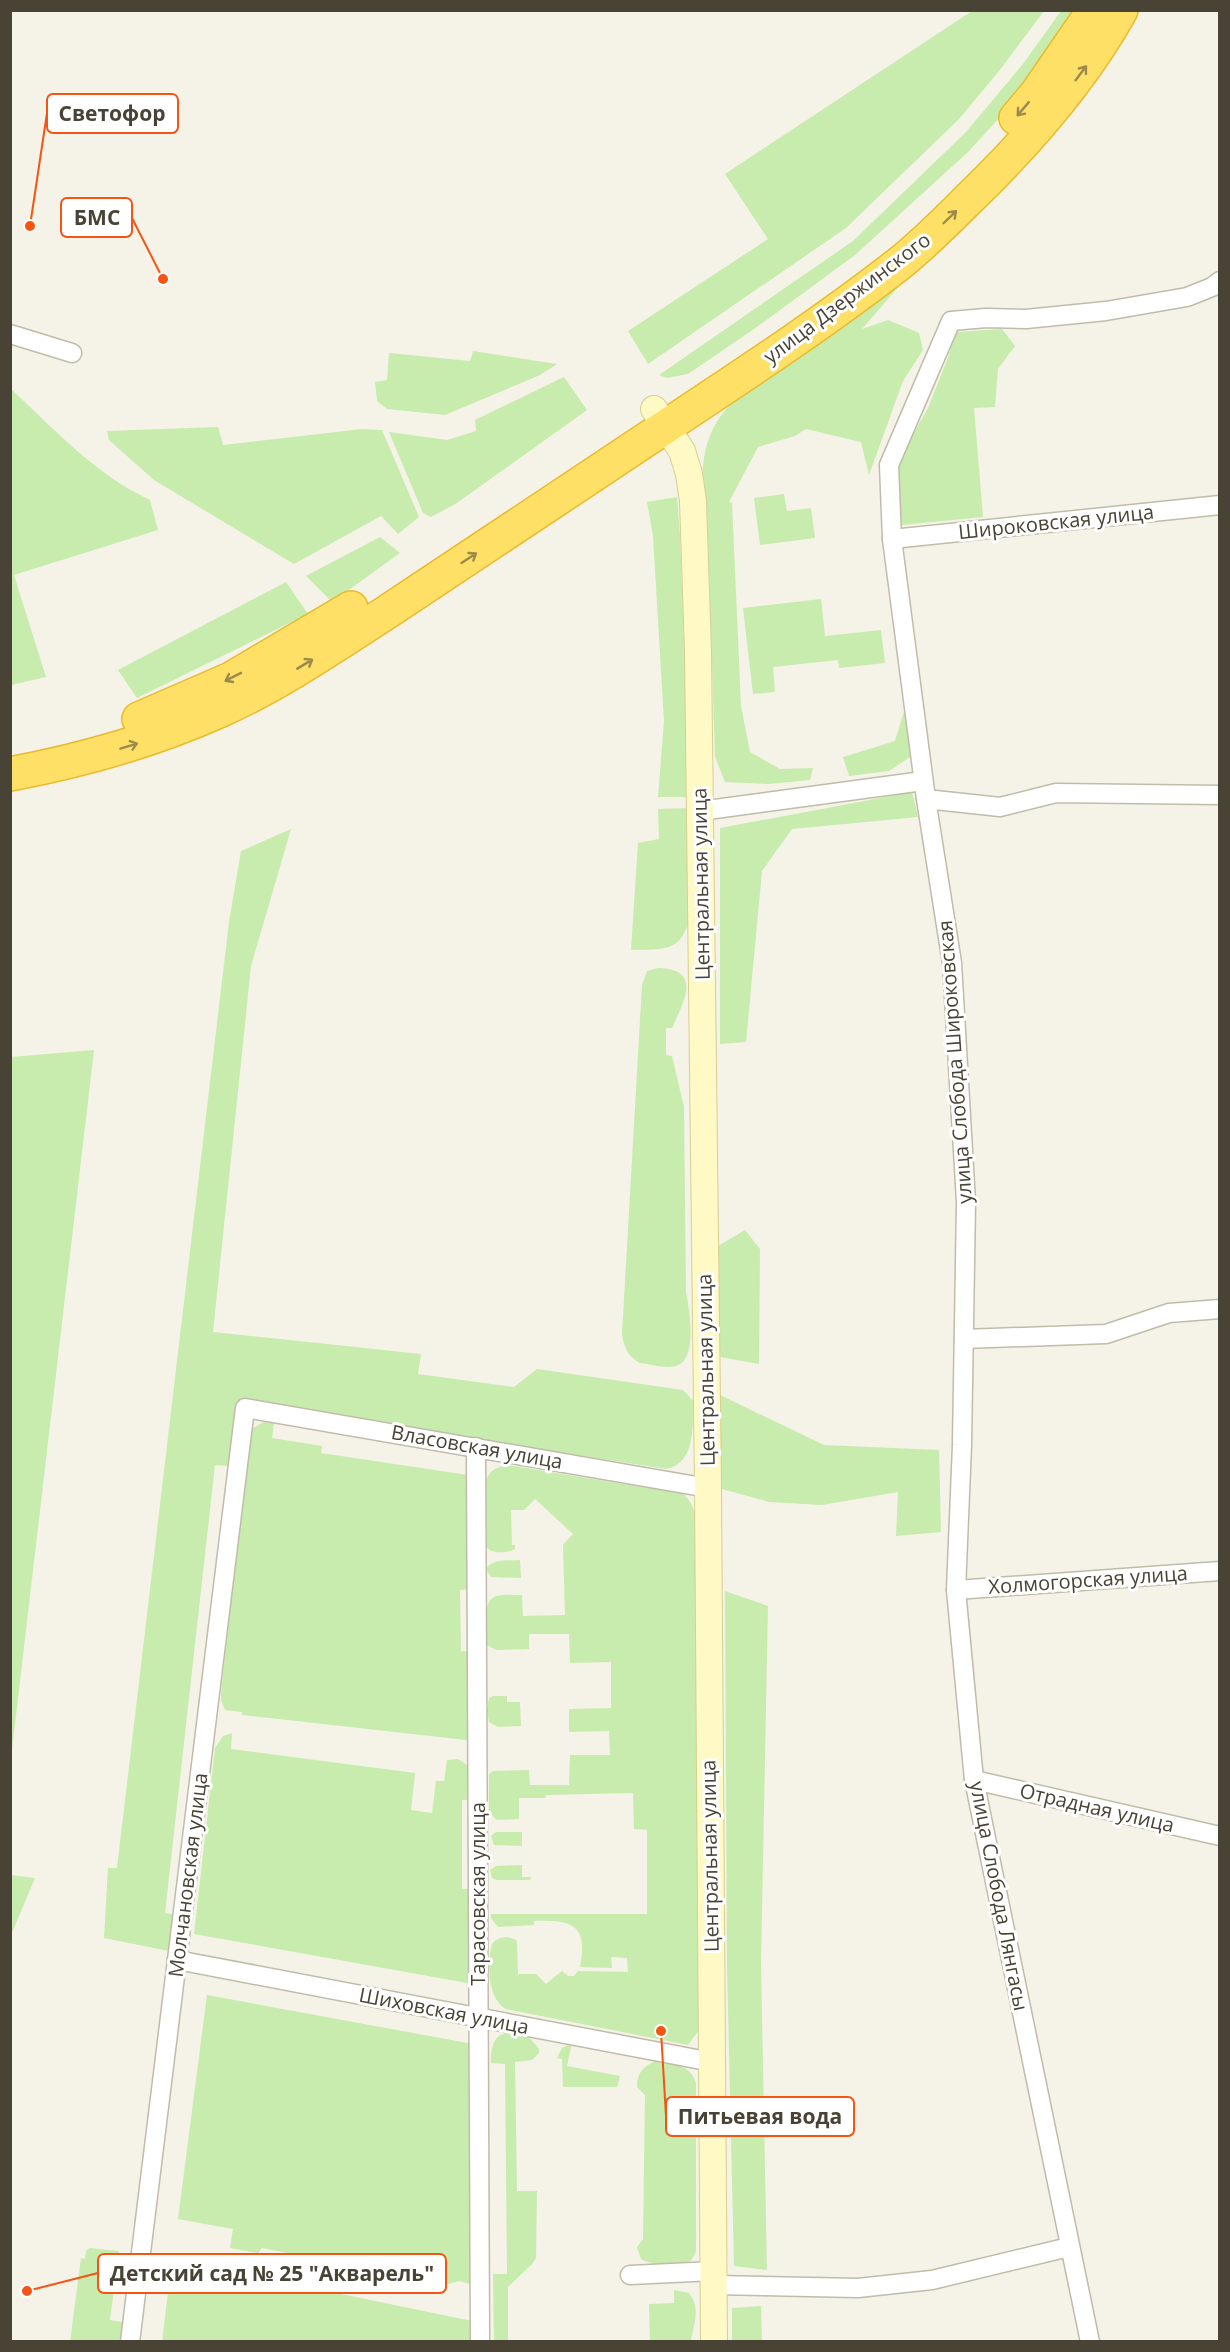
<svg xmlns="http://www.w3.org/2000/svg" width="1230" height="2352" font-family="'Open Sans',sans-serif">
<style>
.green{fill:#c7ecad}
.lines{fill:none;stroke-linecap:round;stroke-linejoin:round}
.street-casing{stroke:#c1bca9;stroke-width:21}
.secondary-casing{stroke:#d8ce93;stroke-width:28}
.highway-casing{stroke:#e8bb2d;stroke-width:36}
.street{stroke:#fff;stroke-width:18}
.secondary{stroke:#fff9c6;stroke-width:26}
.highway{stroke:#ffe067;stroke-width:33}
.oneway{stroke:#9a8a4c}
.labels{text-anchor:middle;stroke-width:6;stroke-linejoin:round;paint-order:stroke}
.street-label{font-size:20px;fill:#484335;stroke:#fff}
.leader{fill:none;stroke:#f65415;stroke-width:2}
.callout-dot{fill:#f65415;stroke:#fff;stroke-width:2}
.callout{fill:#fff;stroke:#f65415;stroke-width:2}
.callout-label{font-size:21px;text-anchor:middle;font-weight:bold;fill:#484335}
</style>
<rect width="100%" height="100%" fill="#f5f2e7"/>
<g class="green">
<polygon points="972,11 1044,11 999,71 959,119 846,228 648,364 628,331 768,239 725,174"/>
<polygon points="1061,11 1077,11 1015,101 968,152 855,255 754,329 688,374 667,378 659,375 853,241 966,132 1023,64"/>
<path d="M899,286l-37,43 26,-9 31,13 4,17 -20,31 -34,94 -8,-33 -55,-13 -11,7 -37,11 -29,55 3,1 9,203 9,46 30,17 33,-1 -3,12 -41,4 -44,-2 -10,-25 -8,-247c-6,-10 -5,-19 -5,-31 2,-37 10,-57 36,-83z"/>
<polygon points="1002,329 1015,346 998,369 995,407 974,408 983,517 902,525 896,476 910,440 928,408 949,355 955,332"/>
<polygon points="473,351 557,364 540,375 445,415 387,409 377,401 375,382 387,380 389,353 470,361"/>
<polygon points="564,377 587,410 457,503 431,517 423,513 389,432 447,440 476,431 475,420"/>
<path d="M11,389c43,40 85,86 139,111l8,30 -144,45 32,102 -35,8z"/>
<polygon points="218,427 223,445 362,429 382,430 419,517 398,534 381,516 294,564 154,480 109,440 107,431"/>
<polygon points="784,494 787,511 811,508 815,538 760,545 754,498"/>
<polygon points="677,497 680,535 690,797 658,797 664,721 653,536 647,502"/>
<polygon points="380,537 400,553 332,602 306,576"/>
<polygon points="286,582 308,614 137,698 118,670"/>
<polygon points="821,599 825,636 881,630 885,663 839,668 838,660 773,667 775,692 753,694 743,608"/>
<polygon points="906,705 913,755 889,771 849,776 843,757 895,741"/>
<polygon points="912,792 918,817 792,829 762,871 746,1042 720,1044 720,828"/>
<path d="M691,808l-1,108c-8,37 -26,33 -59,34l7,-107 21,-4 -1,-30z"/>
<path d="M291,829l-40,137 -38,366 208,22 -3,20 96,13 23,-18 146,21 11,12c-2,25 2,61 -28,67l-428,-68 -8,65 -15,-1 -50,448 13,2 -4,37 -70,-14 4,-70h9l112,-946 12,-71z"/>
<path d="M658,968c45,1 26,33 14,60h-6v27l6,1 12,51 2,185c3,16 12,65 -8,73 -10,5 -27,-1 -38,-2 -12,-6 -16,-16 -18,-29l20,-349 5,-14z"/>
<polygon points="94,1050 11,1758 11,1057"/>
<polygon points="745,1230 760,1249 759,1364 720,1357 718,1246"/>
<polygon points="718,1394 824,1445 939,1450 941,1532 896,1536 898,1492 822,1505 769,1502 722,1489"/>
<polygon points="264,1422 274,1423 272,1438 322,1446 321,1453 468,1475 471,1589 460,1590 461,1651 472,1652 470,1737 466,1740 242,1715 242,1712 225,1710 221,1700 221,1693 247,1447 253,1428"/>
<path d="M508,1465l139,23v-4c25,5 39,2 48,29l4,517 -11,15 -182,-36c-19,-11 -19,-46 -14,-65 6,-8 18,-9 25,-3l1,33h18l10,10 16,-13 6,5h6l4,-5 50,1 -1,-14 -16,-1 1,11 -32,-1c9,-44 -10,-47 -46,-46v4l-36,2 -7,-9v-4h156v-84l-13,-1 -1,-36 -87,2 -1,3h-26v21l-22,1 -8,-7v-39l4,-3 36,-1 1,15h39l1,-30h40l-1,-24 -40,1v-23l42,-1v-46l-41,1 -1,-29h-40v15l-33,1 -9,-5c0,-13 -7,-45 10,-49 7,-2 17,-1 25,-1l1,21 42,-1 -2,-70 10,-11 -38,-35 -11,11h-13l1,35h3v4c-7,4 -22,5 -28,-1l-2,-65c4,-12 10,-16 23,-18z"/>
<path d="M520,1560l1,18 -30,-1 -5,-8c7,-11 22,-8 34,-9z"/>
<polygon points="725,1591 768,1606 761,1963 767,2270 734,2266 727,1966"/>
<polygon points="493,1696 507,1696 507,1702 520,1702 521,1726 498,1727 489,1722 487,1711 489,1698"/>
<polygon points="232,1733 231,1749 415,1773 411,1810 432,1813 436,1781 444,1781 447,1760 458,1759 470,1767 472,1800 462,1800 462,1889 472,1889 473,1984 194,1934 215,1748 223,1736"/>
<polygon points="496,1832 522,1832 522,1846 494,1845 491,1836"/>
<polygon points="522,1865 522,1877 531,1877 530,1880 497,1880 492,1878 490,1870 496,1866"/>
<polygon points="11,1875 35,1878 11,1935 10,1875"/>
<polygon points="207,1995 473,2044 474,2281 470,2284 459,2281 449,2284 262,2248 258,2253 230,2248 233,2229 178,2219"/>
<path d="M512,2032l17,5 10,12v4l-7,7 -17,2 2,129h20l-1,67 -4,6 -24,23v54h-14l-1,-67h14l-2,-210 -14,-1c0,-17 2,-30 21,-31z"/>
<polygon points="572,2043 567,2066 620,2076 617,2087 563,2087 562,2059 557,2058 562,2048"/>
<path d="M656,2061c17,3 34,3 40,22v168c-2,5 -4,10 -9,12 -10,4 -38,2 -46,-4l-4,-12 6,-8 2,-144 -8,-8c0,-14 6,-21 19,-26z"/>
<polygon points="90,2248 119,2251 110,2320 127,2323 125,2341 70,2342 81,2258 85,2259 86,2251"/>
<polygon points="172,2260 239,2273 245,2280 254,2276 472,2321 473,2341 162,2342"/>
<path d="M674,2290l15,3c12,15 5,31 2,48h-41l-1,-37 25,-1z"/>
<polygon points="761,2306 762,2341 732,2341 732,2308"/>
</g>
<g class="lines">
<g class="street-casing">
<g id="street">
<polyline points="10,334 72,353"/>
<polyline points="892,539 1220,505"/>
<polyline points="926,799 1000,807 1056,793 1220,795"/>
<polyline points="700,811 923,781"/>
<polyline points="964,1339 1106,1334 1169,1313 1220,1309"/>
<polyline points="476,1447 480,2342"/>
<polyline points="956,1590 1220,1571"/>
<polyline points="974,1780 1220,1836"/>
<polyline points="177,1960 712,2062"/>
<polyline points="630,2275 714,2271"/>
<polyline points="714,2285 858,2288 932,2280 1069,2247"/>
<polyline points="130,2342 245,1408 708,1488"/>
<polyline points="1090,2342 974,1780 956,1590 962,1445 966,1202 952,963 926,799 892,539 889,465 951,321 986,318 1026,319 1106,311 1187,297 1212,287 1220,281"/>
</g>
</g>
<g class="secondary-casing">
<polyline id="secondary" points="654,409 682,451 689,474 693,501 698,651 708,1488 714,2342"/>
</g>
<g class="highway-casing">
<g id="highway">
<polyline points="1016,118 1037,93 1094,10"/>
<polyline points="139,719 231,679 351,608"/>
<path d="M10,774c75,-14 142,-33 211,-64 58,-26 112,-63 166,-98 71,-47 142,-94 212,-141 101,-68 205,-133 301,-208 30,-24 57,-53 85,-80 52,-52 100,-108 136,-173"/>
</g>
</g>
<use href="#street" class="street"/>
<use href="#secondary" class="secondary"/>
<use href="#highway" class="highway"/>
</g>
<defs><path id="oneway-shaft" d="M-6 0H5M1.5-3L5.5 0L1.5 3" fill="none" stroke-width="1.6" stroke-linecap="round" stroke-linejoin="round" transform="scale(1.5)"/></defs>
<g class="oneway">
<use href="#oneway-shaft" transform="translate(1081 73) rotate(-53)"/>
<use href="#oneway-shaft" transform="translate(1023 109) rotate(130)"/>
<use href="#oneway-shaft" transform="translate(950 217) rotate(-44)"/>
<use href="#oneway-shaft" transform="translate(469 558) rotate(-33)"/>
<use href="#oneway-shaft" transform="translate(305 664) rotate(-31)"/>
<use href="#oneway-shaft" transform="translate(233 677) rotate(153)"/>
<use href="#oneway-shaft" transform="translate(129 746) rotate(-17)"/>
</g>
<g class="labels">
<g class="street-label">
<text transform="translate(847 298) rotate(-37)" y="7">улица Дзержинского</text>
<text transform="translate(1056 522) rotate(-6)" y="7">Широковская улица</text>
<text transform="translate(701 884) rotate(-91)" y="7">Центральная улица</text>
<text transform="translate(955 1062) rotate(-94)" y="7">улица Слобода Широковская</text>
<text transform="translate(706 1370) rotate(-91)" y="7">Центральная улица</text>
<text transform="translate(477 1447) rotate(10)" y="7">Власовская улица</text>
<text transform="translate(1088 1580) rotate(-4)" y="7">Холмогорская улица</text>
<text transform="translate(1097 1808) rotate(13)" y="7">Отрадная улица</text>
<text transform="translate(710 1856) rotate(-91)" y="7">Центральная улица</text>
<text transform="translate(188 1875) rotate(-83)" y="7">Молчановская улица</text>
<text transform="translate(478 1894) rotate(-90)" y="7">Тарасовская улица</text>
<text transform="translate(999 1896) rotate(79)" y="7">улица Слобода Лянгасы</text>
<text transform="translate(444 2011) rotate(11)" y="7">Шиховская улица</text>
</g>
</g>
<path class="leader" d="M30 226L47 113M163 279L132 218M661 2031L666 2116M27 2291L98 2273"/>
<g class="callout-dot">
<circle cx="30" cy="226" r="6"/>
<circle cx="163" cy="279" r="6"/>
<circle cx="661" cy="2031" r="6"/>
<circle cx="27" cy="2291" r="6"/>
</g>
<g class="callout">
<rect x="47" y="94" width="131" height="39" rx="6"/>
<rect x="61" y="198" width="71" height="39" rx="6"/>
<rect x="666" y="2097" width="188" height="39" rx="6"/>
<rect x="98" y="2254" width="348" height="39" rx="6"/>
</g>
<g class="callout-label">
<text x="112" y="121">Светофор</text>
<text x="97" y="225">БМС</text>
<text x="760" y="2124">Питьевая вода</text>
<text x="272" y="2281">Детский сад № 25 "Акварель"</text>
</g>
<rect width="1230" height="2352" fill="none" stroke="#484335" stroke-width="24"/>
</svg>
